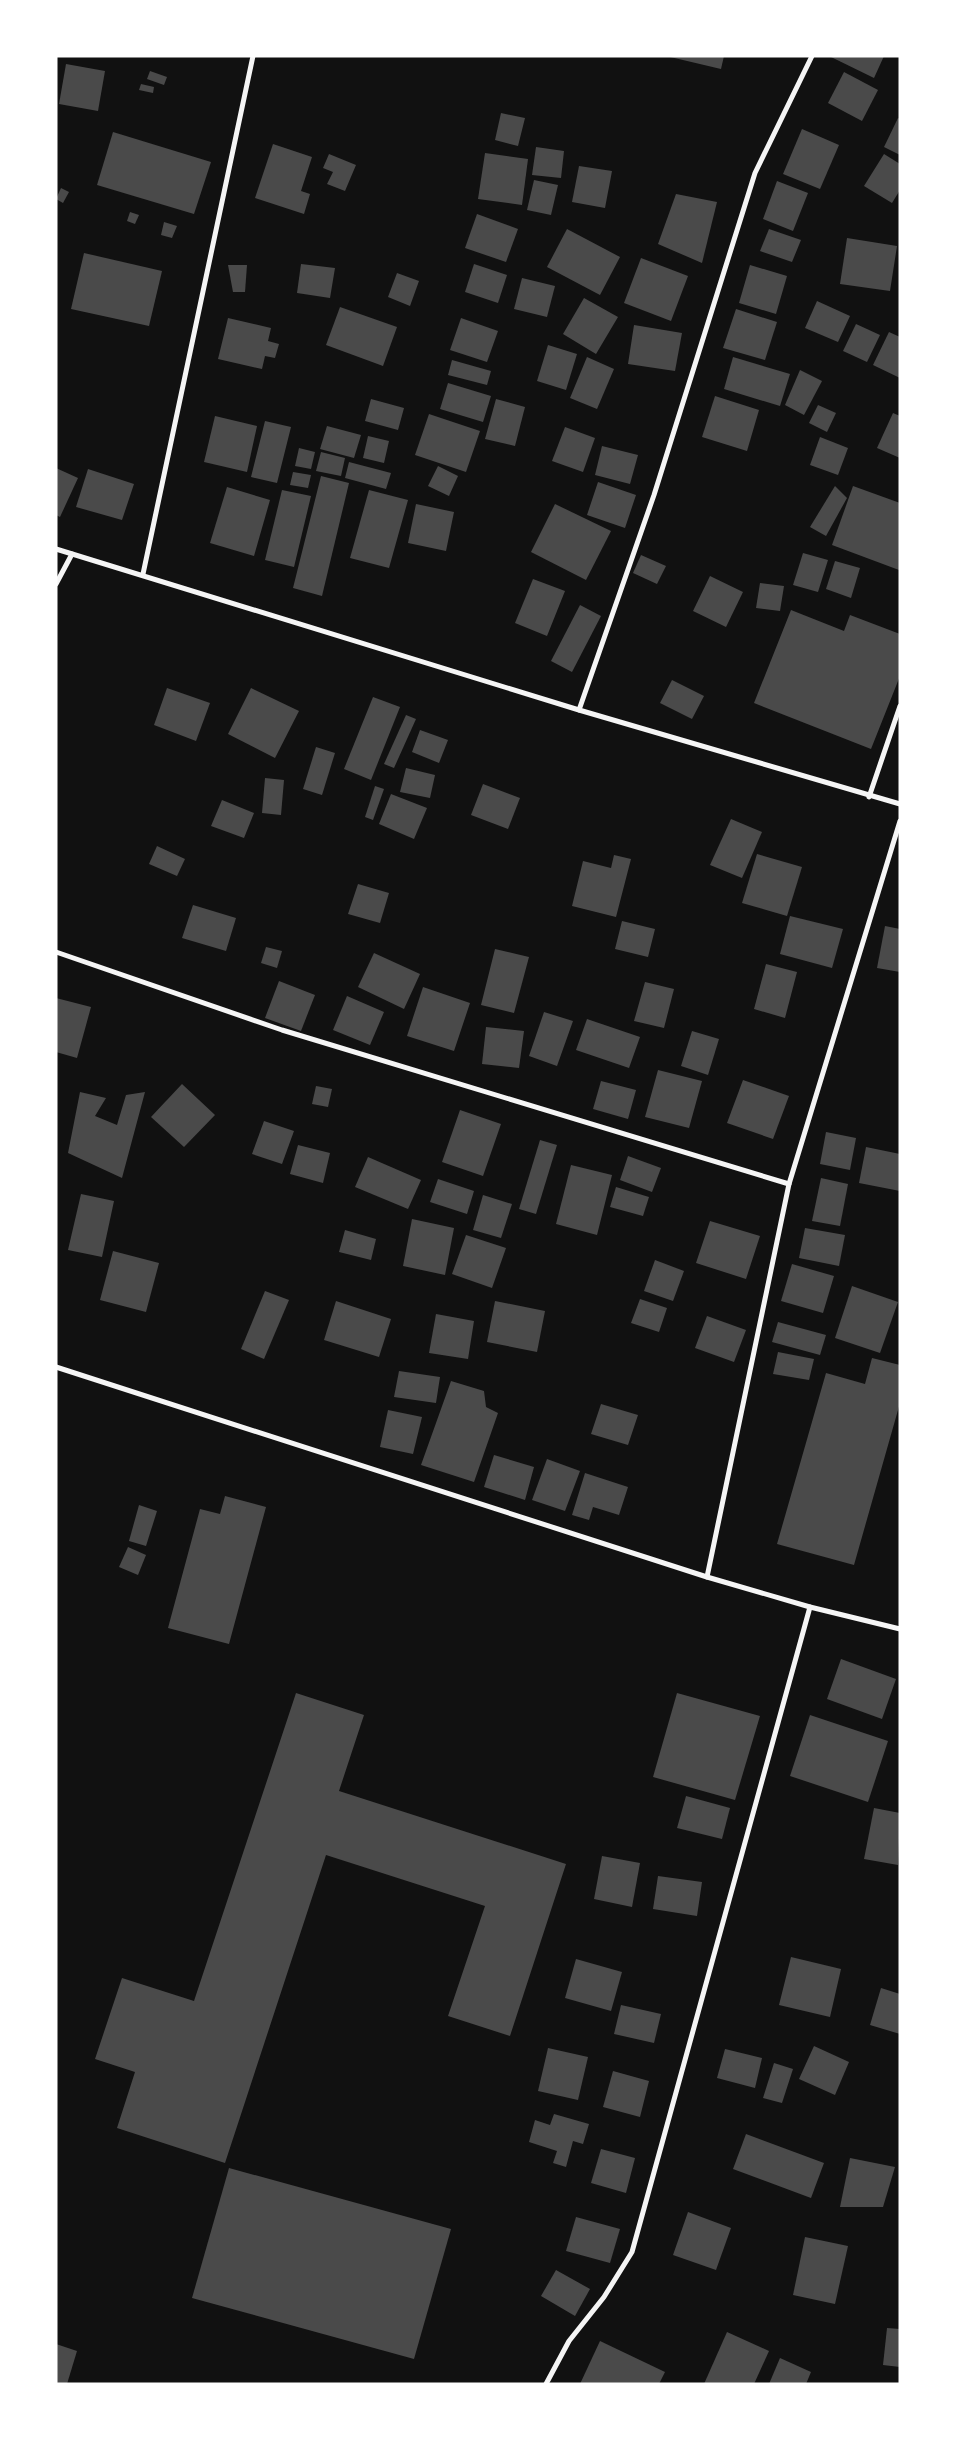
<svg xmlns="http://www.w3.org/2000/svg" width="956" height="2440" font-family="'Asap Condensed',sans-serif">
<style>
.building{fill:#4a4a4a}
.lines{fill:none;stroke-linecap:round;stroke-linejoin:round}
.minor{stroke:#f5f5f5;stroke-width:5}
</style>
<rect width="100%" height="100%" fill="#111"/>
<g class="building">
<polygon points="666,56 724,56 721,69"/>
<polygon points="829,56 884,56 874,78"/>
<polygon points="66,64 105,71 98,111 59,104"/>
<polygon points="150,71 167,77 164,85 147,79"/>
<polygon points="844,72 878,90 862,121 828,103"/>
<polygon points="141,84 154,87 153,93 139,90"/>
<polygon points="501,113 525,118 518,146 495,140"/>
<polygon points="898,118 900,119 900,155 884,147"/>
<polygon points="802,129 839,145 820,189 783,174"/>
<polygon points="113,132 211,162 194,214 97,185"/>
<polygon points="273,144 312,157 301,191 310,194 304,214 255,198"/>
<polygon points="536,147 564,151 561,178 532,175"/>
<polygon points="485,153 528,159 522,205 478,199"/>
<polygon points="329,154 356,165 345,191 327,184 333,172 323,168"/>
<polygon points="884,154 900,164 900,190 892,203 864,186"/>
<polygon points="579,166 612,171 605,208 572,202"/>
<polygon points="534,180 558,185 551,215 527,210"/>
<polygon points="777,181 808,193 793,231 763,219"/>
<polygon points="61,188 69,192 63,203 56,199"/>
<polygon points="676,194 717,202 702,263 658,244"/>
<polygon points="130,212 139,215 135,224 127,221"/>
<polygon points="477,214 518,229 506,262 465,248"/>
<polygon points="164,222 177,226 172,238 161,235"/>
<polygon points="567,229 620,257 600,295 547,267"/>
<polygon points="769,229 801,240 792,262 760,251"/>
<polygon points="847,238 897,246 890,291 840,284"/>
<polygon points="84,253 162,271 149,326 71,309"/>
<polygon points="641,258 688,276 671,321 624,303"/>
<polygon points="301,264 335,268 330,298 297,293"/>
<polygon points="474,264 507,275 498,303 465,292"/>
<polygon points="228,265 247,265 245,292 233,292"/>
<polygon points="750,265 787,276 776,314 739,303"/>
<polygon points="397,273 419,281 410,306 388,297"/>
<polygon points="522,278 555,286 547,317 514,309"/>
<polygon points="584,298 618,317 596,354 563,334"/>
<polygon points="817,301 850,316 838,342 805,328"/>
<polygon points="340,307 397,327 383,366 326,345"/>
<polygon points="736,309 777,322 765,360 723,348"/>
<polygon points="228,318 271,328 268,341 279,344 275,358 265,356 262,369 218,359"/>
<polygon points="461,318 498,331 487,362 450,350"/>
<polygon points="856,324 880,335 867,362 843,351"/>
<polygon points="634,325 682,333 675,371 628,364"/>
<polygon points="889,332 900,337 900,378 873,365"/>
<polygon points="548,345 577,354 566,390 537,381"/>
<polygon points="587,357 614,369 597,409 570,398"/>
<polygon points="733,357 790,374 780,406 724,389"/>
<polygon points="452,360 491,371 487,385 448,375"/>
<polygon points="800,370 822,381 804,415 785,405"/>
<polygon points="448,383 491,396 483,422 440,409"/>
<polygon points="715,396 759,410 747,451 702,437"/>
<polygon points="371,399 404,408 398,430 365,421"/>
<polygon points="496,399 525,407 515,446 485,439"/>
<polygon points="818,405 836,413 827,432 809,423"/>
<polygon points="893,413 900,416 900,458 877,448"/>
<polygon points="429,414 480,431 466,472 415,455"/>
<polygon points="215,416 257,426 247,472 204,462"/>
<polygon points="265,421 291,427 277,483 251,477"/>
<polygon points="327,426 361,435 354,458 320,449"/>
<polygon points="565,427 595,438 583,472 552,461"/>
<polygon points="368,436 389,441 384,463 363,458"/>
<polygon points="820,437 848,448 838,475 810,465"/>
<polygon points="602,446 638,455 630,484 595,475"/>
<polygon points="299,448 315,452 311,469 295,466"/>
<polygon points="321,452 345,458 341,476 316,471"/>
<polygon points="349,462 391,473 386,489 345,478"/>
<polygon points="438,466 458,476 449,496 428,486"/>
<polygon points="56,468 78,478 60,517 56,515"/>
<polygon points="88,469 134,484 122,520 76,507"/>
<polygon points="293,472 311,475 308,488 290,485"/>
<polygon points="321,476 349,483 322,596 293,588"/>
<polygon points="598,482 636,495 625,528 587,515"/>
<polygon points="835,486 847,498 826,536 810,527"/>
<polygon points="853,486 900,503 899,570 832,545"/>
<polygon points="227,487 270,500 254,556 210,543"/>
<polygon points="282,490 311,496 294,567 265,560"/>
<polygon points="369,490 408,500 389,568 350,558"/>
<polygon points="416,504 454,512 446,551 408,543"/>
<polygon points="555,504 611,531 586,580 531,552"/>
<polygon points="803,553 828,560 818,592 793,585"/>
<polygon points="641,555 666,566 657,584 633,573"/>
<polygon points="835,561 860,568 851,598 826,589"/>
<polygon points="710,576 743,592 726,627 693,611"/>
<polygon points="533,579 565,591 547,636 515,623"/>
<polygon points="760,583 784,586 780,611 756,608"/>
<polygon points="580,605 601,616 572,672 551,661"/>
<polygon points="791,610 844,631 850,615 900,634 900,676 871,749 754,703"/>
<polygon points="672,680 704,696 692,719 660,703"/>
<polygon points="167,688 210,703 196,741 154,725"/>
<polygon points="251,688 299,711 275,758 228,734"/>
<polygon points="373,697 400,707 371,780 344,769"/>
<polygon points="406,715 416,719 394,768 384,764"/>
<polygon points="420,730 448,740 439,763 412,752"/>
<polygon points="316,747 335,753 322,795 303,789"/>
<polygon points="406,768 435,775 430,798 400,792"/>
<polygon points="265,778 284,780 281,815 262,813"/>
<polygon points="483,784 520,798 508,829 471,815"/>
<polygon points="375,786 384,789 373,820 365,817"/>
<polygon points="391,794 427,808 414,839 379,824"/>
<polygon points="222,800 254,813 244,838 211,826"/>
<polygon points="731,819 762,832 742,878 710,865"/>
<polygon points="157,846 185,859 177,876 149,864"/>
<polygon points="757,854 802,867 787,916 742,903"/>
<polygon points="614,855 631,859 616,917 572,906 583,861 611,868"/>
<polygon points="358,884 389,893 380,923 348,914"/>
<polygon points="193,905 236,918 226,951 182,938"/>
<polygon points="790,916 843,929 832,968 780,954"/>
<polygon points="622,921 655,929 648,957 615,949"/>
<polygon points="885,926 900,929 900,972 877,968"/>
<polygon points="266,947 282,951 277,968 261,963"/>
<polygon points="495,949 529,957 514,1013 481,1005"/>
<polygon points="374,953 420,974 404,1009 358,987"/>
<polygon points="766,964 797,972 785,1018 754,1009"/>
<polygon points="279,981 315,995 301,1031 265,1018"/>
<polygon points="645,982 674,989 664,1028 634,1021"/>
<polygon points="423,987 470,1003 454,1051 407,1036"/>
<polygon points="347,996 384,1012 370,1045 333,1030"/>
<polygon points="56,998 91,1007 77,1058 56,1052"/>
<polygon points="544,1012 573,1021 557,1066 529,1056"/>
<polygon points="587,1019 640,1037 629,1068 576,1050"/>
<polygon points="486,1027 524,1031 519,1068 482,1064"/>
<polygon points="692,1031 719,1039 708,1075 681,1066"/>
<polygon points="658,1070 702,1081 689,1128 645,1117"/>
<polygon points="743,1080 789,1096 773,1139 727,1123"/>
<polygon points="601,1081 636,1090 628,1119 593,1109"/>
<polygon points="182,1084 215,1115 184,1147 151,1117"/>
<polygon points="316,1086 332,1089 328,1107 312,1104"/>
<polygon points="80,1092 106,1098 95,1116 117,1125 126,1095 145,1092 122,1178 68,1153"/>
<polygon points="460,1110 501,1124 483,1176 442,1162"/>
<polygon points="264,1121 294,1131 282,1164 252,1154"/>
<polygon points="826,1132 856,1138 850,1170 820,1164"/>
<polygon points="540,1140 557,1145 536,1214 519,1209"/>
<polygon points="298,1145 330,1153 323,1183 290,1174"/>
<polygon points="866,1147 900,1154 900,1191 859,1183"/>
<polygon points="628,1156 661,1168 652,1192 620,1180"/>
<polygon points="368,1157 421,1180 408,1209 355,1187"/>
<polygon points="571,1165 612,1175 597,1235 556,1224"/>
<polygon points="821,1178 848,1184 840,1226 812,1221"/>
<polygon points="438,1179 474,1191 467,1214 430,1202"/>
<polygon points="616,1187 649,1197 643,1216 610,1207"/>
<polygon points="81,1194 114,1201 102,1257 68,1250"/>
<polygon points="483,1195 512,1204 501,1238 473,1230"/>
<polygon points="412,1219 454,1228 445,1275 403,1266"/>
<polygon points="710,1221 760,1236 746,1279 696,1263"/>
<polygon points="805,1228 845,1235 839,1266 799,1258"/>
<polygon points="345,1230 376,1239 371,1260 339,1252"/>
<polygon points="466,1235 506,1248 492,1288 452,1274"/>
<polygon points="113,1251 159,1263 146,1312 100,1300"/>
<polygon points="655,1260 684,1271 673,1301 644,1291"/>
<polygon points="792,1264 834,1276 823,1313 781,1301"/>
<polygon points="852,1286 898,1302 880,1353 835,1338"/>
<polygon points="265,1291 289,1300 264,1359 241,1349"/>
<polygon points="640,1299 667,1308 659,1332 631,1323"/>
<polygon points="336,1301 391,1319 379,1357 324,1340"/>
<polygon points="495,1301 545,1311 537,1352 487,1342"/>
<polygon points="436,1314 474,1321 468,1359 429,1353"/>
<polygon points="707,1316 746,1330 734,1362 695,1348"/>
<polygon points="778,1322 826,1335 820,1355 772,1342"/>
<polygon points="778,1352 814,1359 809,1380 773,1374"/>
<polygon points="872,1358 900,1365 900,1403 854,1565 777,1544 826,1373 865,1384"/>
<polygon points="399,1371 440,1377 436,1403 394,1397"/>
<polygon points="451,1381 484,1391 486,1407 498,1413 474,1482 421,1465"/>
<polygon points="601,1404 638,1415 628,1445 591,1434"/>
<polygon points="388,1410 422,1417 413,1454 380,1447"/>
<polygon points="494,1455 534,1467 525,1500 484,1487"/>
<polygon points="547,1459 580,1471 565,1511 532,1500"/>
<polygon points="585,1473 628,1487 619,1515 593,1507 589,1520 572,1515"/>
<polygon points="225,1496 266,1507 229,1644 168,1628 200,1509 220,1514"/>
<polygon points="139,1505 157,1511 146,1546 129,1541"/>
<polygon points="128,1547 146,1555 138,1575 119,1567"/>
<polygon points="841,1659 896,1679 882,1719 827,1699"/>
<polygon points="296,1693 364,1715 339,1791 566,1864 510,2036 448,2016 485,1906 326,1855 225,2163 117,2128 135,2072 95,2059 122,1978 194,2001"/>
<polygon points="677,1693 760,1716 735,1800 653,1777"/>
<polygon points="810,1715 888,1741 868,1802 790,1776"/>
<polygon points="686,1796 730,1808 722,1839 677,1828"/>
<polygon points="874,1808 900,1813 898,1865 864,1859"/>
<polygon points="602,1856 640,1863 632,1907 594,1899"/>
<polygon points="658,1876 702,1882 697,1916 653,1909"/>
<polygon points="791,1957 841,1969 830,2017 779,2005"/>
<polygon points="576,1959 622,1972 611,2011 565,1998"/>
<polygon points="881,1988 900,1994 900,2034 870,2025"/>
<polygon points="621,2005 661,2014 654,2043 614,2034"/>
<polygon points="814,2046 849,2062 835,2095 799,2079"/>
<polygon points="548,2048 588,2057 578,2100 538,2091"/>
<polygon points="725,2049 762,2058 755,2088 717,2078"/>
<polygon points="774,2063 793,2069 782,2103 763,2098"/>
<polygon points="613,2071 649,2081 640,2117 603,2107"/>
<polygon points="554,2114 589,2124 583,2144 573,2141 566,2167 553,2163 557,2151 529,2142 535,2120 550,2125"/>
<polygon points="746,2134 824,2163 811,2198 733,2169"/>
<polygon points="601,2149 635,2158 626,2193 591,2183"/>
<polygon points="850,2158 895,2167 883,2207 840,2207"/>
<polygon points="229,2168 451,2229 414,2359 192,2298"/>
<polygon points="688,2212 731,2228 716,2270 673,2255"/>
<polygon points="576,2217 620,2229 610,2263 566,2251"/>
<polygon points="805,2237 848,2246 835,2304 793,2295"/>
<polygon points="556,2270 590,2289 575,2316 541,2296"/>
<polygon points="887,2328 900,2329 900,2367 883,2365"/>
<polygon points="727,2332 769,2351 754,2384 704,2384"/>
<polygon points="600,2341 665,2372 659,2384 580,2384"/>
<polygon points="56,2344 77,2351 67,2384 56,2384"/>
<polygon points="780,2358 811,2372 806,2384 769,2384"/>
</g>
<g class="lines">
<g class="minor">
<polyline points="56,549 579,710 900,804"/>
<polyline points="143,574 253,56"/>
<polyline points="56,584 72,554"/>
<polyline points="579,710 654,495 755,173 812,56"/>
<polyline points="869,797 900,706"/>
<polyline points="56,952 282,1030 789,1184"/>
<polyline points="56,1367 707,1577 810,1607 900,1629"/>
<polyline points="707,1577 789,1184 900,821"/>
<polyline points="546,2384 569,2341 604,2297 632,2252 810,1607"/>
</g>
</g>
<rect width="956" height="2440" fill="none" stroke="#ffffff" stroke-width="115"/>
</svg>
